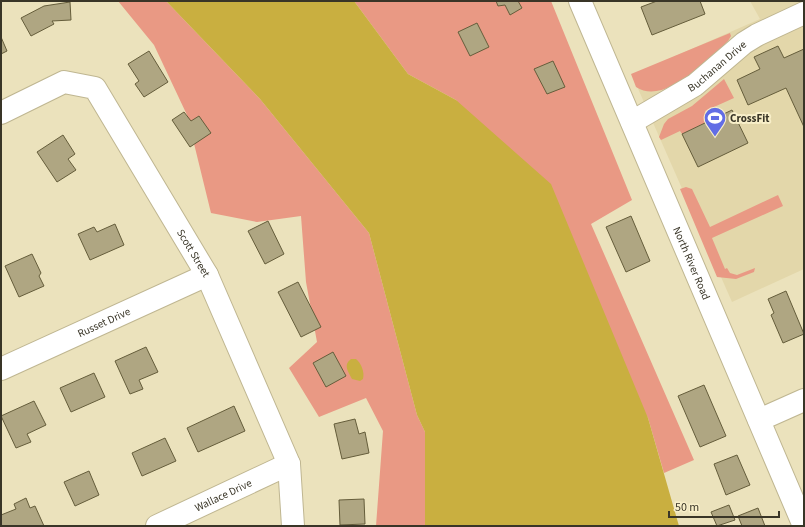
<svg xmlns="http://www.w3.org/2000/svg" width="805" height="527" font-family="'Source Sans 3',sans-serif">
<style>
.built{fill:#e3d7aa}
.green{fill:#e99984}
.water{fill:#c9af40}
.building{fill:#afa682;stroke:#655d3b}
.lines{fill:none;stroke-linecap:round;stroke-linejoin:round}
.minor-casing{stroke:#bfb691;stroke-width:24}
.major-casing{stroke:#bfb691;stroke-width:24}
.minor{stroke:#fff;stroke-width:22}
.major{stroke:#fff;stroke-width:22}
.labels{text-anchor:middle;stroke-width:4;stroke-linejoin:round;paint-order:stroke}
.street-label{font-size:11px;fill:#393527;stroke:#f8efc9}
.poi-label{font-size:11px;font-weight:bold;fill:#393527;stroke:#f8efc9;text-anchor:start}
</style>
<rect width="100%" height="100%" fill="#ebe2bc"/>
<polygon class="built" points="750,1 804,1 804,269 732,302 632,75 760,19"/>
<g class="green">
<polygon points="118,1 166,1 260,99 369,233 417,415 425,432 425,526 376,526 383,431 366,398 319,417 289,368 317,342 306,282 301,216 257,222 211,213 187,115 154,45"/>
<polygon points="354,1 551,1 632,200 591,224 694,460 664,473 648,418 456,100 408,74"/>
<path d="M730,33l1,3 -3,5c-19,18 -63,65 -92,46l-5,-13z"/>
<polygon points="724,79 734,98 705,111 709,121 682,134 680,131 661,140 659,137 664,124 668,119 692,106"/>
<polygon points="686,187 692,189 710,227 778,195 783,206 712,238 725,269 727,268 730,273 737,275 755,268 754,272 736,279 717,277 680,189"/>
</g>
<g class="water">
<polygon points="166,1 354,1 408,74 456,100 551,184 648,418 679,526 425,526 425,432 417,415 369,233 260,99"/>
<path d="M351,359h5c5,4 9,13 7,20l-3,2 -8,-2c-4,-8 -9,-14 -1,-20z"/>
</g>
<g class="building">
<polygon points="496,1 518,1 522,8 510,15 505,5 498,6"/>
<polygon points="657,1 700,1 705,14 652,35 641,7"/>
<polygon points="70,2 71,20 52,21 54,24 31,36 21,18 44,6"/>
<polygon points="477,23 489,47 470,56 458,32"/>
<polygon points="1,37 7,51 1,54"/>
<polygon points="778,46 784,58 804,49 804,127 786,88 748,105 737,80 760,69 754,57"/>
<polygon points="149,51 168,82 144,97 135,84 139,81 128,64"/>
<polygon points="553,61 565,87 547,94 534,69"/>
<polygon points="732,110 748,143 698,167 682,134"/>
<polygon points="184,112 191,121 199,116 211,133 190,147 172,120"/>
<polygon points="63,135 75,154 68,159 76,170 57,182 37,152"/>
<polygon points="631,216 650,261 626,272 606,227"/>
<polygon points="268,221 284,254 265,264 248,231"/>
<polygon points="115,224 124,245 90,260 78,234 94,227 97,232"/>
<polygon points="32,254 41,273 39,276 44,286 19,297 5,266"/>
<polygon points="298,282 321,327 301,337 278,292"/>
<polygon points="786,291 804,334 783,343 771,315 774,313 768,299"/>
<polygon points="146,347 158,372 139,380 143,389 130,394 115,361"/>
<polygon points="333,352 346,376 326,387 313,363"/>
<polygon points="94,373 105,397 71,412 60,388"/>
<polygon points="704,385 726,436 700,447 678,396"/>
<polygon points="34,401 46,425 27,434 31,442 16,448 1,416"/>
<polygon points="234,406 245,431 198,452 187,428"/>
<polygon points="355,419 359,434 365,432 369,453 342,459 334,424"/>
<polygon points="165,438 176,461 142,476 132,453"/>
<polygon points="737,455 750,485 726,495 714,464"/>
<polygon points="89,471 99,495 75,506 64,482"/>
<polygon points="26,498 30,508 35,506 44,526 1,526 1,515 16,509 14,504"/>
<polygon points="364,499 365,524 340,525 339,500"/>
<polygon points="729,505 735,520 717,526 711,512"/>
<polygon points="758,508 765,526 742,526 738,516"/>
</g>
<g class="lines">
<g class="minor-casing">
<g id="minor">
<path id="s1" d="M1,113l63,-31 31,6 112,187 82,189 4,62"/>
<path id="s2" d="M632,122l63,-37 49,-42 13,-8 47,-22"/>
<path id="s3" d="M1,369l206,-94"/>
<polyline points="759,420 804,400"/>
<path id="s4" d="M157,526l132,-62"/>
</g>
</g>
<g class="major-casing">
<g id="major">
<path id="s5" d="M580,1l224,525"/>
</g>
</g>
<use href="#minor" class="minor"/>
<use href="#major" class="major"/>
</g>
<defs>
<g id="stadium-pin" transform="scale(1.15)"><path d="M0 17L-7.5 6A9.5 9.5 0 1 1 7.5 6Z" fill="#626de5" stroke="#f8efc9"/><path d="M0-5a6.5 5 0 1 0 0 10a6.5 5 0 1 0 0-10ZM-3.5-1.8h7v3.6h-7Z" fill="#fff"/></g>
</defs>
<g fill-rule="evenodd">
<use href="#stadium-pin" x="715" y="118"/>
</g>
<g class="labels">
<g class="street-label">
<text dy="4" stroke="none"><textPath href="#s2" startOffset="102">Buchanan Drive</textPath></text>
<text dy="4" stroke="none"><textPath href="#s1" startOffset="294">Scott Street</textPath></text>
<text dy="4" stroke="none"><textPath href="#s5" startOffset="285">North River Road</textPath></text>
<text dy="4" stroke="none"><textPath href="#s3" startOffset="113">Russet Drive</textPath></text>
<text dy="4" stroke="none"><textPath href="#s4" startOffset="73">Wallace Drive</textPath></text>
</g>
<g class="poi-label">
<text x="730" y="122">CrossFit</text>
</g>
</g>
<rect width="805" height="527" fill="none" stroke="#393527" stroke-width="4"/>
<path d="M669 511v6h110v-6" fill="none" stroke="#393527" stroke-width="2"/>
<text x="675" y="511" font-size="12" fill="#393527" stroke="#f8efc9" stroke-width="3" paint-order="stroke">50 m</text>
</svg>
